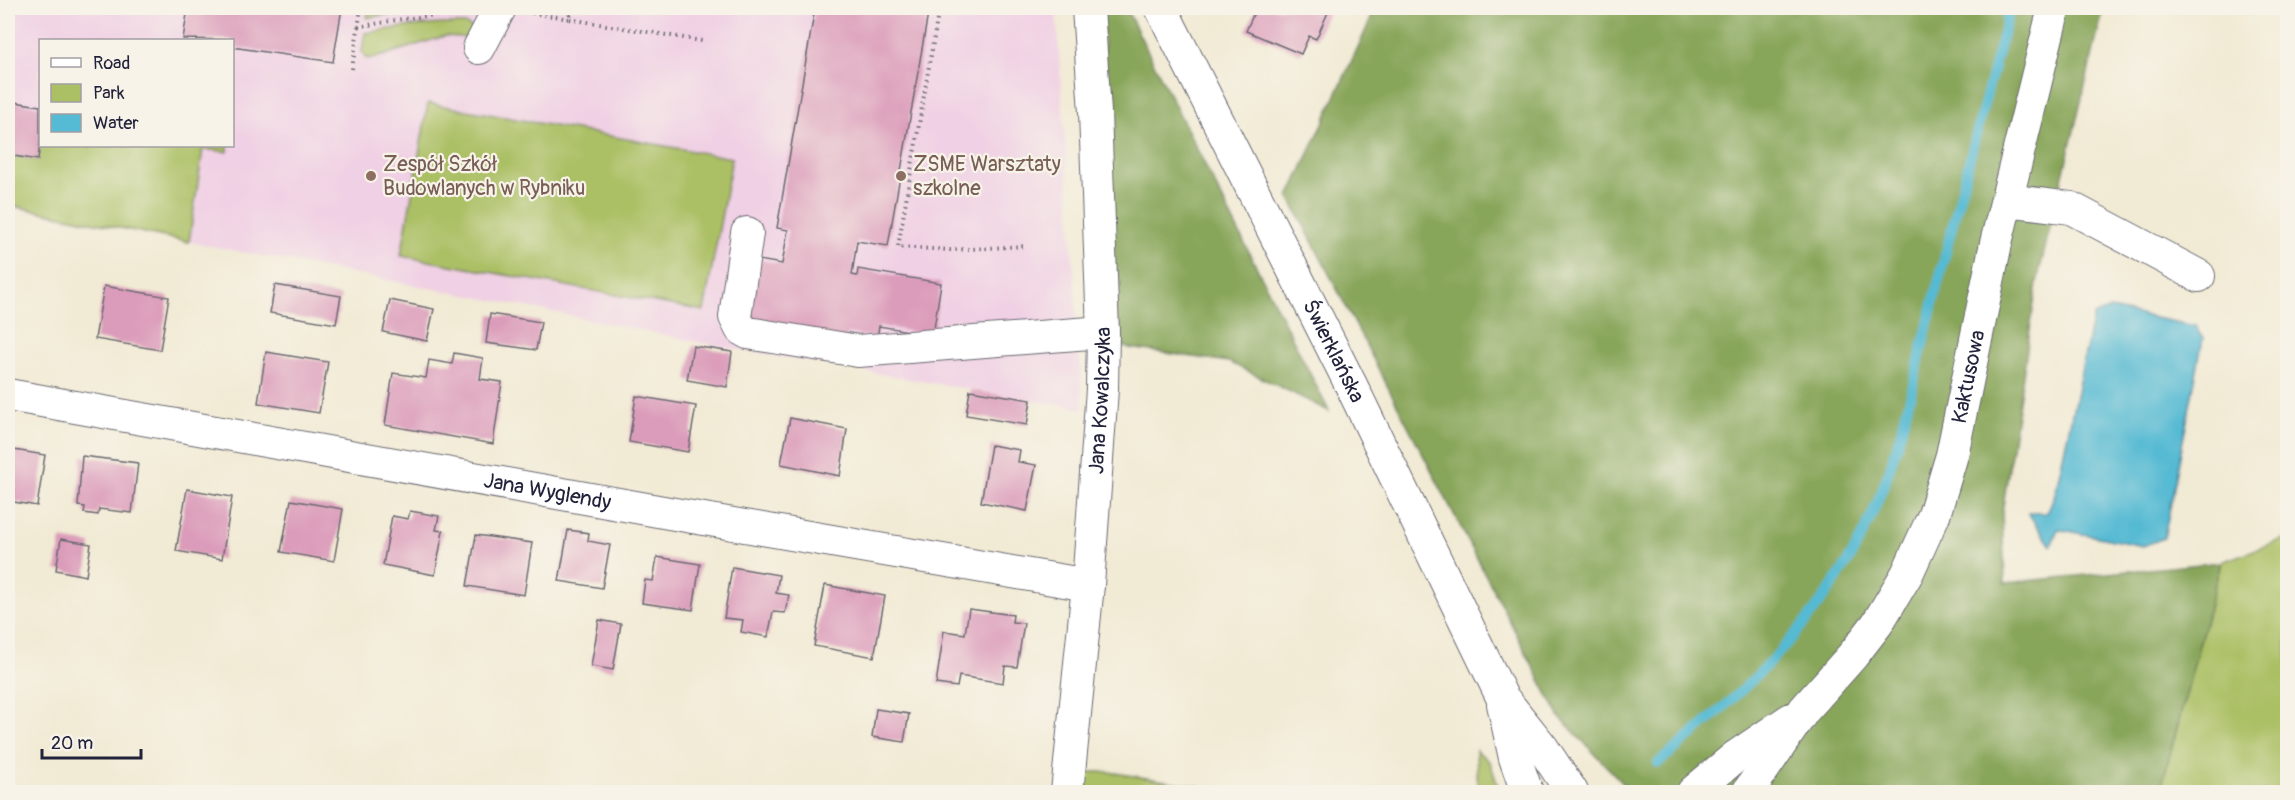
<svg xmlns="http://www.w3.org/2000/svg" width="2295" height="800" font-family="Pangolin,sans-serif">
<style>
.built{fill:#f0d0e4;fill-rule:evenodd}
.green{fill:#abc065;stroke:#667150;stroke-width:1.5}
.forest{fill:#88a65a;stroke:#55644a;stroke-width:1.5}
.water{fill:#55bad3;stroke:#3c6e87;stroke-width:1.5}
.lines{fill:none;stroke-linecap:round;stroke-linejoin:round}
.stream{stroke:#55bad3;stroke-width:10}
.building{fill:#db9bba}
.minor-casing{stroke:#6a6871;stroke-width:34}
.path{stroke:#6a6871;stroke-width:4;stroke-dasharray:1.5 4.5;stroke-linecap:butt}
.minor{stroke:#fff;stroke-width:32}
.education-dot{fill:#8d6e63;stroke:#f7f3e8;stroke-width:2}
.labels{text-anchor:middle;stroke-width:4.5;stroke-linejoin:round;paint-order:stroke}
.education-label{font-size:21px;fill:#785e54;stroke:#f7f3e8;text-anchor:start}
.street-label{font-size:21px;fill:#22223b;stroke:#f7f3e8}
</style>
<rect width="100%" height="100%" fill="#f7f3e8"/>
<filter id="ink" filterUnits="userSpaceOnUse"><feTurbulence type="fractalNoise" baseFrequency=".0167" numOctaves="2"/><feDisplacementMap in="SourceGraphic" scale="12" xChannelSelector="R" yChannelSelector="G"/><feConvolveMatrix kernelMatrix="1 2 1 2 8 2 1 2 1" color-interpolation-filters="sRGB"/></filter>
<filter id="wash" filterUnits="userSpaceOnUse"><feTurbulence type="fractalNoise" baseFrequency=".008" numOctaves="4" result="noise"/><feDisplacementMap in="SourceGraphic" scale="24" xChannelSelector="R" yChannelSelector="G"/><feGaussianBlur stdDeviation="1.35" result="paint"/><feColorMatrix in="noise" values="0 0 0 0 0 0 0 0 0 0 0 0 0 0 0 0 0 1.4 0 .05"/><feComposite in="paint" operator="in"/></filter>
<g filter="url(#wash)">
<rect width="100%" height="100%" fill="#f1ead4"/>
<path class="built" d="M8,8h1048l27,401 -370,-64 -165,-34 -540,-104zM40,40h192v106h-192z"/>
<g class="green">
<polygon points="369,8 419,8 367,18"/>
<polygon points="442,24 465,24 473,28 470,38 445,36 372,59 365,58 362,51 365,33 411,26"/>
<polygon points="428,103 732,158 704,311 401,256"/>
<polygon points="40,142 40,146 228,146 228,152 203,149 189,242 8,205 8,155 38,160"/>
<polygon points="2287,538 2288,773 2283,792 2160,792 2221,562"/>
<polygon points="1476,750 1490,762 1500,792 1478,792"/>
<polygon points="1088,772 1109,772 1235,792 1085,792"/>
</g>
<g class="forest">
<polygon points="1102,8 1126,8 1329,411 1229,362 1116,346"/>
<polygon points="1376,8 2104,8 2038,277 2002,513 2005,583 2221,562 2160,792 1631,792 1559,716 1289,197"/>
</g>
<polygon class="water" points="2110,309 2195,326 2203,339 2164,538 2143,546 2058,529 2051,546 2028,513 2047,513 2055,494 2093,316"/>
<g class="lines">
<path class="stream" d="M1658,763c75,-61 148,-127 196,-212 39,-70 54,-146 73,-223 26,-107 54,-214 83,-320"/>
</g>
<g id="blocks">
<g class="building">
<polygon points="188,8 342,8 333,62 232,47 232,40 183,39"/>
<polygon points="815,8 929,8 888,246 857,241 852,275 857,276 858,269 941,283 933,335 879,326 877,338 848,333 846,341 748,324 759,260 782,264 788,230 777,228"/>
<polygon points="1256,8 1330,8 1316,39 1309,36 1301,54 1246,31"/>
<polygon points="8,101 40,106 40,142 38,160 8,155"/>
<polygon points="275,285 341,296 336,324 270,313"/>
<polygon points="104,286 169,297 160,350 95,339"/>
<polygon points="390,300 434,309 427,341 383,332"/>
<polygon points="490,314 541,322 536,350 486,343"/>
<polygon points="693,346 732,352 727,387 687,380"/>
<polygon points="266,352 328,362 319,413 258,403"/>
<polygon points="454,353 483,358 480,379 502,382 493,444 385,425 393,373 426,378 429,360 452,364"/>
<polygon points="970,390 1031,400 1027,425 966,415"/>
<polygon points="636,396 696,406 688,452 629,442"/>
<polygon points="790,418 847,429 840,476 781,464"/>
<polygon points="991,445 1020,450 1018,462 1036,465 1027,511 981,502"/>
<polygon points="8,449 45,455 37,506 8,501"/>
<polygon points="82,456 138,463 132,513 99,509 98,515 84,513 85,507 78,506"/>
<polygon points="187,489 232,497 222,559 176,551"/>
<polygon points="291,500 343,509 334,561 281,552"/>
<polygon points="410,511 439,516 436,530 443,531 435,575 383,565 392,516 408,519"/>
<polygon points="568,530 589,533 588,541 610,545 602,588 559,581"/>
<polygon points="476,535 532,543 524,595 467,586"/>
<polygon points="61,539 91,544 86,576 56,570"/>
<polygon points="657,557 700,564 693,610 642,603 645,580 653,581"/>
<polygon points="732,567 779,575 776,593 789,595 785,613 773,612 768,637 741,632 743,620 724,618"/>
<polygon points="825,585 885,596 874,657 814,646"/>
<polygon points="969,609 1013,615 1012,622 1024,623 1017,667 1005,666 1003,683 959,676 957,687 936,684 944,631 965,634"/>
<polygon points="599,620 621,624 613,670 591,666"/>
<polygon points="876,709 909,714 904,742 872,737"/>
</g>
</g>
</g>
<g filter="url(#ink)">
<use href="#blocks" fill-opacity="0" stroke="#6a6871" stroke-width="1.5"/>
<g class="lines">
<g class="minor-casing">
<g id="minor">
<path id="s1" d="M1161,8l190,377 151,312 40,50 30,45"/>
<polyline points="479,48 500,8"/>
<polyline points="2007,200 2071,208 2199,276"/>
<polyline points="747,233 735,317 741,329 748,333 858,351 1103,332"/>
<path id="s2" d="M8,395l661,118 419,72"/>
<polyline points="1503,704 1515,758 1527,792"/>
<path id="s3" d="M1067,792l21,-207 14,-196 1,-57 -8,-220 -7,-104"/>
<polyline points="1693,792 1735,757 1791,719"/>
<path id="s4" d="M1748,792l56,-82 49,-55 24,-31 30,-50 27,-59 18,-60 44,-212 58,-235"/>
</g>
</g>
<g class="path">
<polyline points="441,8 443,14"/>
<polyline points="571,8 569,19 702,41"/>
<polyline points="939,8 898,247 950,250 1026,246"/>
<polyline points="532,13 569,19"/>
<polyline points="358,27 402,19 462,12"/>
<polyline points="352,69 361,8"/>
</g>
<use href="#minor" class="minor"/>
</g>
</g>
<g class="education-dot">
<circle cx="371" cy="176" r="6"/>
<circle cx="901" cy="176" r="6"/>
</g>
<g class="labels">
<g class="education-label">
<text x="383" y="171">Zespół Szkół<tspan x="383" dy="24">Budowlanych w Rybniku</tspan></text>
<text x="913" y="171">ZSME Warsztaty<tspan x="913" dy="24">szkolne</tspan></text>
</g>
<g class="street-label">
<text dy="7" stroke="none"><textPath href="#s1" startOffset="384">Świerklańska</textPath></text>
<text dy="7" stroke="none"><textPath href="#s4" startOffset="478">Kaktusowa</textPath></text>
<text dy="7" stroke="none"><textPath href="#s3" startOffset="393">Jana Kowalczyka</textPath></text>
<text dy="7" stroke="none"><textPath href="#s2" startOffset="548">Jana Wyglendy</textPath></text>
</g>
</g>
<rect width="2295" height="800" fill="none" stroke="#f7f3e8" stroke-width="30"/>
<rect x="39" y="39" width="195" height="108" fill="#f7f3e8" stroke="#a29fa3" stroke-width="1.5"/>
<rect x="51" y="58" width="30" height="9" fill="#ffffff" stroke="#a29fa3" stroke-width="1.5"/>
<text x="93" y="69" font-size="18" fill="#22223b">Road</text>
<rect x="51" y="84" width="30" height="18" fill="#abc065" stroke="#a29fa3" stroke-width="1.5"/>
<text x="93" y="99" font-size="18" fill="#22223b">Park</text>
<rect x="51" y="114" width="30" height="18" fill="#55bad3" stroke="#a29fa3" stroke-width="1.5"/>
<text x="93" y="129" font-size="18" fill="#22223b">Water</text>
<path d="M42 749v9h99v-9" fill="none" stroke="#22223b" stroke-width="3"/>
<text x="51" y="749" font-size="18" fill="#22223b" stroke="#f7f3e8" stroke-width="4.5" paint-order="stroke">20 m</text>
</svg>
